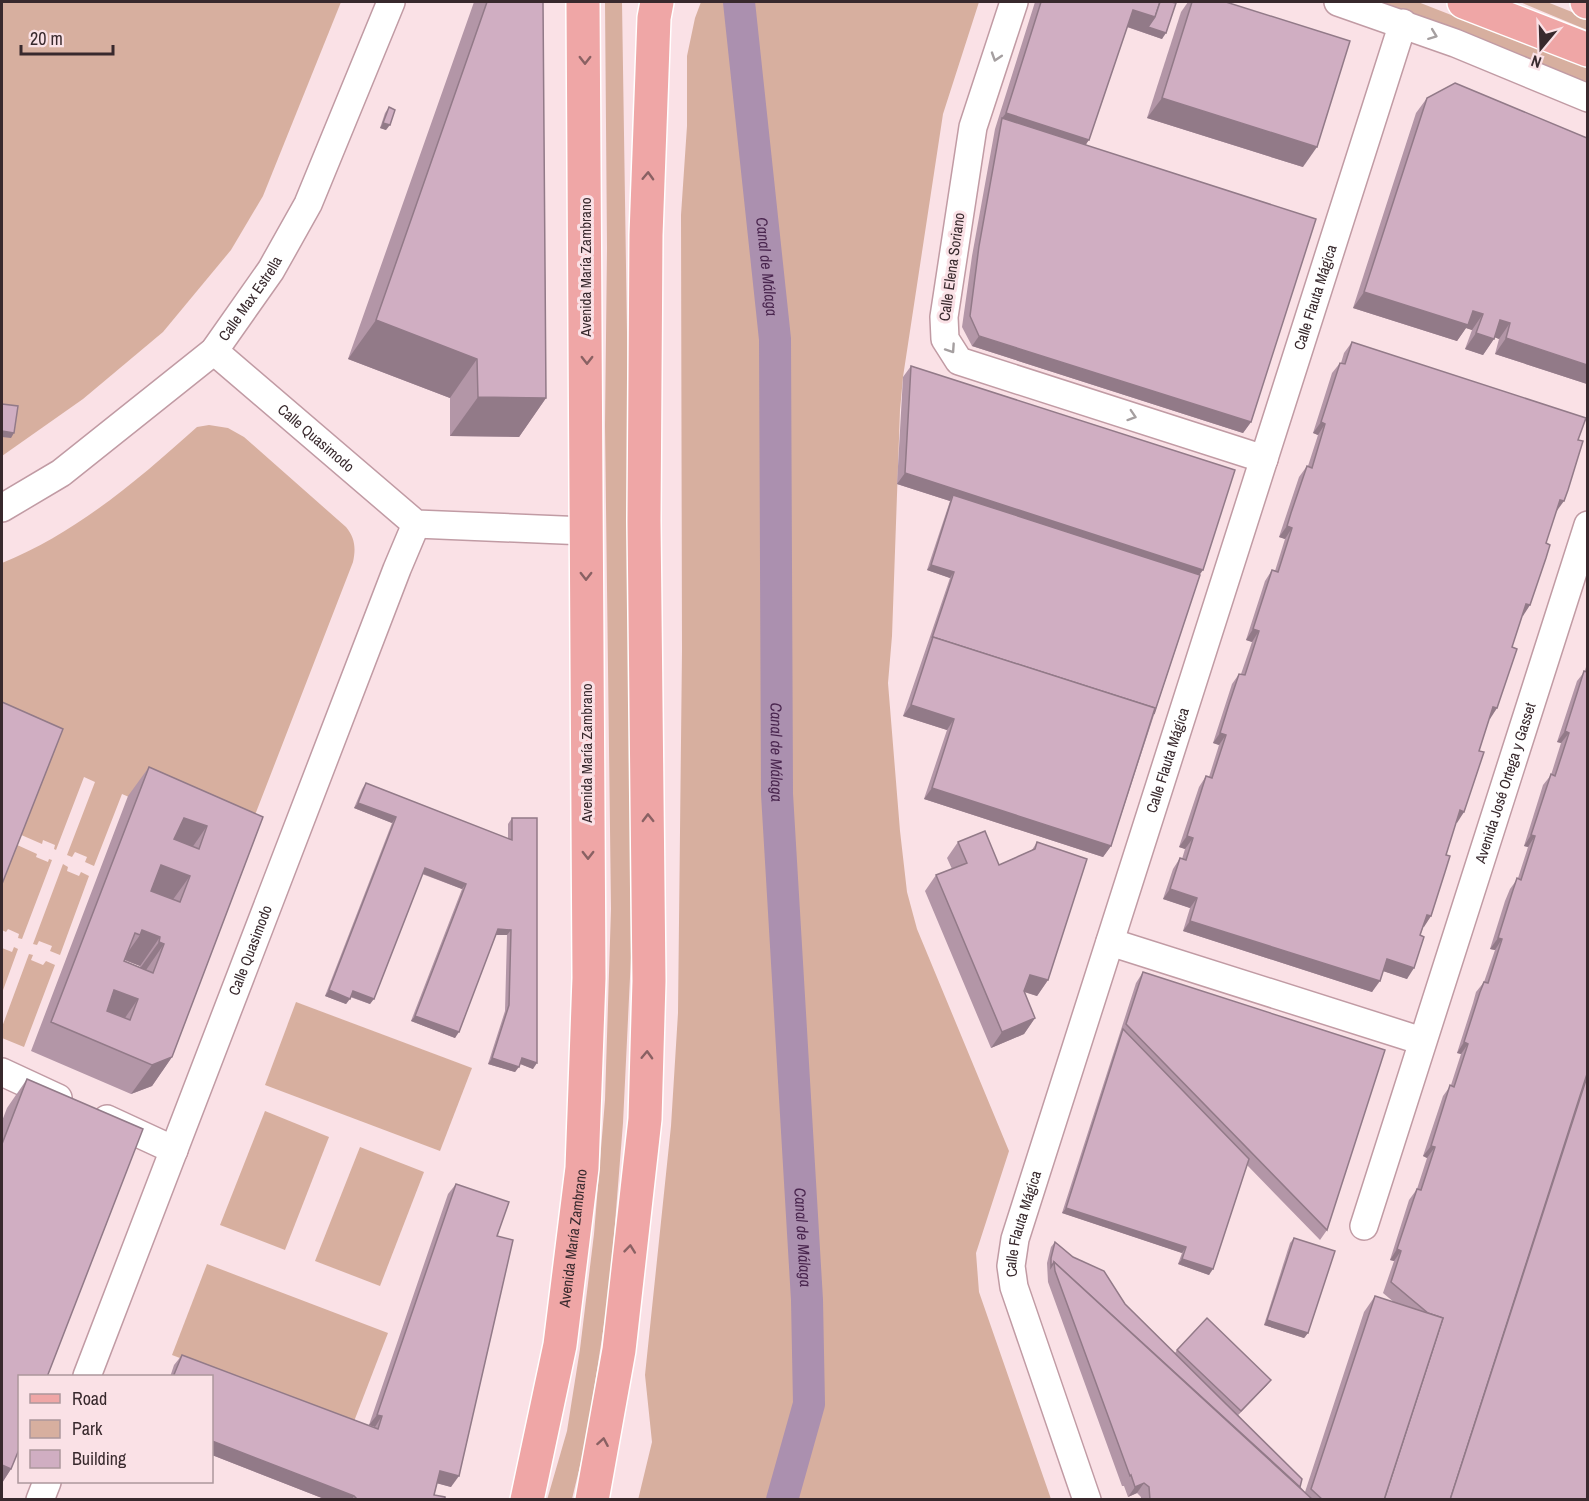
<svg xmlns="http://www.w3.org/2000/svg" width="1589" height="1501" font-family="'Archivo Narrow',sans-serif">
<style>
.green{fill:#d7af9f}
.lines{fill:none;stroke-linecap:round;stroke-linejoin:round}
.canal{stroke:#ab90af;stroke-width:32}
.minor-casing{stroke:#c19ba4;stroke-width:30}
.primary-casing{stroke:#fff;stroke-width:36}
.minor{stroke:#fff;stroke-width:27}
.primary{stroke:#efa6a6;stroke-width:33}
.wall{fill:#b396a7;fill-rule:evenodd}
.shaded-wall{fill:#927a88}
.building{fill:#d0aec2;stroke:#927a88;stroke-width:1.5;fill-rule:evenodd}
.oneway{stroke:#a59fa0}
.oneway2{stroke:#8a6163}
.labels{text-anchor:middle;stroke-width:6;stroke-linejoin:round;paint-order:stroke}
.street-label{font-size:15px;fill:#38292d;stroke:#fae1e6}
.water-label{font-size:16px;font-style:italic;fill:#4a264f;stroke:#fae1e6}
</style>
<rect width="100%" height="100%" fill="#fae1e6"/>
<g class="green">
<polygon points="2,2 341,2 263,196 231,250 163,332 83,399 2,456"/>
<polygon points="605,2 622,2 628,398 631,957 623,1123 610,1286 586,1441 572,1499 547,1500 567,1431 580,1349 594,1234 605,1100 611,909 605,426 607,248"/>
<polygon points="701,2 979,2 943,114 903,377 900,410 892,636 888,683 900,831 907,892 917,929 1009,1151 976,1253 979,1292 1051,1499 638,1500 652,1442 645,1375 671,1126 678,1013 682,651 681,215 687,126 687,56 695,18"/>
<polygon points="1381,2 1418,2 1587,68 1587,85"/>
<polygon points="1520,2 1547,2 1587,18 1587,30"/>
<path d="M209,425l19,3 16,9 102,90c9,11 10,21 7,35l-110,284 -121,-52 -28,72 -9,-4 2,-5 -12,-5 -3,5 -5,-2 28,-73 -11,-5 -28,73 -2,-1 1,-4 -12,-5 -1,4 -23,-10 -17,-94v-177c74,-30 136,-83 195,-136z"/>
<polygon points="15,844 37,854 36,857 48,862 49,859 52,860 22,939 18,938 19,934 8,929 6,932 2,930 2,879"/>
<polygon points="63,864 68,867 67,871 79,876 81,872 89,876 60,955 50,951 52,946 39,941 37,945 33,944"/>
<polygon points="14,947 18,949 2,993 2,948 12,952"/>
<polygon points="29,954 33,955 31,960 43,965 46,961 55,965 24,1047 2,1038 2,1027"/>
<polygon points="296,1002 472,1068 440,1151 265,1085"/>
<polygon points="265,1111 329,1137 285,1250 220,1225"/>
<polygon points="360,1147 424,1172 380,1286 315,1261"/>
<polygon points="207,1264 388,1333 353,1424 172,1355"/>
</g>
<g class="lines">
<path class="canal" id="s1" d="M739,2l36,337 2,455 30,506 2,104 -27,96"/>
<g class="minor-casing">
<g id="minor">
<polyline points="1014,2 973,127 944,317 945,339 959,361 1264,459"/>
<polyline points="1338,2 1455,43 1588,98"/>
<path id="s2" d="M214,351l202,173 170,7"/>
<path id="s3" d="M2,508l59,-35 153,-122 57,-81 37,-66 83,-202"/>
<polyline points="1110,942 1422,1041"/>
<polyline points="2,1072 58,1098"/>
<polyline points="107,1119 174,1150"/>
<path id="s4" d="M1364,1226l224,-701"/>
<path id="s5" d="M87,1376l310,-807 19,-45"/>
<polyline points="40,1500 47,1482"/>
<path id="s6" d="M1087,1500l-73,-213 -3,-21 4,-27 388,-1216"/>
</g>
</g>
<g class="primary-casing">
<g id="primary">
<polyline points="1464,2 1588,50"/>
<polyline points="1587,2 1588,2"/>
<path id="s7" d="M527,1500l33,-155 22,-177 7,-190 -6,-976"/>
<polyline points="592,1500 619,1350 645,1119 649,981 644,521 646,235 654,18 657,2"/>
</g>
</g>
<use href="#minor" class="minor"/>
<use href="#primary" class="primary"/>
</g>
<g class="wall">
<polygon points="474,2 543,2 546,398 519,437 450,436 450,398 348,359"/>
<polygon points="1035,2 1171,2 1162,39 1127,27 1086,145 1251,422 1243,433 972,346 962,327 972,256 995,129"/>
<polygon points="1188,2 1226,2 1303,167 1147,118 1181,12"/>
<polygon points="1427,98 1587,138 1587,384 1495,354 1499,339 1495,337 1483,355 1465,349 1472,330 1466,328 1457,341 1353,308 1416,113"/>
<polygon points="389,107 386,130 380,128 385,113"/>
<polygon points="1352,342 1578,440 1546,543 1530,605 1522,615 1512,647 1497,708 1489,719 1479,751 1464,812 1456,822 1446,855 1431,916 1423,927 1407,979 1383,971 1372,992 1183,931 1190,908 1163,899 1173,869 1180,858 1182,859 1185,849 1179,847 1199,787 1206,776 1209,777 1219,745 1213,743 1232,684 1239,674 1241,674 1252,642 1246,640 1265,581 1272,570 1275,571 1285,539 1279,537 1299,477 1307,466 1308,466 1318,435 1313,433 1332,373 1340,363 1341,363 1344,353"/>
<polygon points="911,366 1200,575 1111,846 1103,857 924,799 947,730 903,716 950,578 927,570 950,501 897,484 903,377"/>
<polygon points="1587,663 1587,1500 1141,1500 1141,1497 1137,1493 1128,1497 1124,1486 1122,1486 1048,1282 1047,1263 1051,1247 1055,1242 1125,1304 1175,1353 1177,1350 1267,1385 1238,1415 1305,1492 1364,1312 1375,1296 1395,1303 1383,1293 1394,1261 1390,1260 1409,1200 1417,1189 1427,1158 1423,1156 1443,1096 1451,1085 1461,1054 1457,1053 1473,1003 1476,992 1484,982 1495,950 1490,949 1505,901 1510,889 1518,878 1528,847 1524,846 1543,785 1551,775 1561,743 1557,742 1577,681 1585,671"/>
<path d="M149,767l114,50 -91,240 -20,29 -21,8 -100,-43 97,-255zM124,960l16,6v1l-16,-6z"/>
<polygon points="366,783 508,839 508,824 512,818 533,1069 520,1064 515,1072 488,1064 505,1011 507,935 496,935 455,1038 411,1021 462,889 422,874 370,1004 350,997 346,1004 325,996 392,823 354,808 362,789"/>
<polygon points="958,842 999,865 1032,850 1037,842 1048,980 1037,996 1024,992 1035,1018 1024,1034 991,1048 925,891 936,875 952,869 947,858"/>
<polygon points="1143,972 1327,1230 1320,1240 1247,1165 1209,1275 1178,1264 1182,1253 1062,1213 1136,983"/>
<polygon points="27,1079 11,1469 2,1483 2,1121 7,1108"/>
<polygon points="456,1184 497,1236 451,1487 437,1483 434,1495 445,1500 327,1500 212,1455 212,1377 170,1377 174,1365 182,1355 374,1428 375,1427 369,1425 448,1194"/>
<polygon points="1294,1238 1308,1333 1304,1338 1264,1325 1290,1243"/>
</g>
<g class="shaded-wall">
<polygon points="1133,10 1155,17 1166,33 1162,39 1122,25"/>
<polygon points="1162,98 1317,147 1303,167 1147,118"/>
<polygon points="1006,113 1089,140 1078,155 1002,118"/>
<polygon points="383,123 390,125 386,130 380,128"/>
<polygon points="1364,292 1473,311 1483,314 1472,330 1466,328 1457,341 1353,308"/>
<polygon points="376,320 477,359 450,398 348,359"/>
<polygon points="1500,320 1510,323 1499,339 1489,335"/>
<polygon points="1476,333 1494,339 1483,355 1465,349"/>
<polygon points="979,336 1251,422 1243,433 972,346"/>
<polygon points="1506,338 1587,365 1587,384 1495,354"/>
<polygon points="478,397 546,398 519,437 450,436"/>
<polygon points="1321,422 1325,424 1318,435 1313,433"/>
<polygon points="2,431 14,433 11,438 2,437"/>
<polygon points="905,473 1203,570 1196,580 953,495 950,501 897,484"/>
<polygon points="1560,500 1564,501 1556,512"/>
<polygon points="1287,526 1292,528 1285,539 1279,537"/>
<polygon points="931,565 954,572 950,578 927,570"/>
<polygon points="1526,604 1530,605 1523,616 1519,615"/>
<polygon points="1253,629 1259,631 1252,642 1246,640"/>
<polygon points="911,705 954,719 947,730 903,716"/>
<polygon points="1493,707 1497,708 1490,719 1486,717"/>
<polygon points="1565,731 1569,733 1561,743 1557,742"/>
<polygon points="1220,733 1226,735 1219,745 1213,743"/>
<polygon points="932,788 1111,846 1103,857 924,799"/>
<polygon points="358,803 396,817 392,823 354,808"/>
<polygon points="1460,810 1464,812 1457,823 1453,821"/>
<polygon points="184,818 207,826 187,855 163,847"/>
<polygon points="1531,835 1535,836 1528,847 1524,846"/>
<polygon points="1187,836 1193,838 1185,849 1179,847"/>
<polygon points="161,865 190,876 169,905 140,894"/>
<polygon points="425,868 466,884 462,889 421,873"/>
<polygon points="1170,889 1197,898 1190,908 1163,899"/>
<polygon points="1427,915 1431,916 1424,927 1419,925"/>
<polygon points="1190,921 1380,981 1372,992 1183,931"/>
<polygon points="498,929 511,930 507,935 495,935"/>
<polygon points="142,930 160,937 140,966 123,959 140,935"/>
<polygon points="1498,938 1502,939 1495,950 1490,949"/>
<polygon points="159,942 164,944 144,973 138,971"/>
<polygon points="1387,959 1414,968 1407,979 1380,970"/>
<polygon points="1030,975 1048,980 1037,996 1019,990"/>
<polygon points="114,990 138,999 118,1028 94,1019"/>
<polygon points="329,990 350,999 346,1004 325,996"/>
<polygon points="353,991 374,999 370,1004 349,996"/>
<polygon points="415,1016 459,1032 455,1038 411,1021"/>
<polygon points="1035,1018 1024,1034 991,1048 1002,1032"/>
<polygon points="1464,1042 1468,1044 1461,1054 1457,1053"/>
<polygon points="172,1057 152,1086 131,1094 152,1065"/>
<polygon points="492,1058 519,1067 515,1072 488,1064"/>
<polygon points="522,1058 537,1063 533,1069 518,1063"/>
<polygon points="1431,1146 1435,1147 1427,1158 1423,1156"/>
<polygon points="1066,1208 1186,1247 1182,1253 1062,1213"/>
<polygon points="1397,1249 1401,1251 1394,1261 1390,1260"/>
<polygon points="1182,1259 1213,1269 1209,1275 1178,1264"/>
<polygon points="1267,1320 1308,1333 1304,1338 1264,1325"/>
<polygon points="1271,1380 1267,1385 1237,1416 1241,1411"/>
<polygon points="377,1415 382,1416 375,1427 369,1425"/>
<polygon points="212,1441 354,1496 352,1500 327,1500 212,1455"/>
<polygon points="2,1465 11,1469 2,1483"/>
<polygon points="440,1471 459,1476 451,1487 432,1482"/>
<polygon points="1144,1483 1137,1493 1128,1497 1135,1487"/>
</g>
<g class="building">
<polygon points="487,2 543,2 546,398 478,397 477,359 376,320"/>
<polygon points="1041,2 1160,2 1155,17 1133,10 1089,140 1006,113"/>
<polygon points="1160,2 1171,2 1176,3 1166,33 1148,27 1155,17"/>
<polygon points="1192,2 1226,2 1350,41 1317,147 1162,98"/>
<polygon points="1455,83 1587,138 1587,365 1506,338 1510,323 1500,320 1494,339 1476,333 1483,314 1473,311 1468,325 1364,292 1427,98"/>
<polygon points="389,107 395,110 390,125 383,123"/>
<polygon points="1002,118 1316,219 1251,422 979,336 970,316 979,246"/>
<polygon points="1352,342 1586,418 1578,440 1583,441 1568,490 1564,501 1560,500 1546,543 1550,545 1546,558 1530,605 1526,604 1512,647 1517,649 1497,708 1493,707 1479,751 1484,752 1464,812 1460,810 1446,855 1450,856 1445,872 1431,916 1427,915 1420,935 1424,937 1414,968 1387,959 1380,981 1190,921 1197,898 1170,889 1180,858 1186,860 1193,838 1187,836 1206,776 1212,778 1226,735 1220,733 1229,704 1239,674 1245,675 1259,631 1253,629 1272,570 1278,572 1292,528 1287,526 1291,513 1307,466 1312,468 1325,424 1321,422 1340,363 1345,364"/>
<polygon points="911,366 1235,470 1203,570 905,473"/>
<polygon points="2,404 18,406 14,433 2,431"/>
<polygon points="953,495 1200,575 1154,714 1155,708 933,637 932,638 954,572 931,565"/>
<polygon points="933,637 1155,708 1111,846 932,788 954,719 911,705"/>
<polygon points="1584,671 1587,672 1587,1074 1450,1500 1384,1500 1443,1318 1428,1313 1391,1282 1401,1251 1397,1249 1417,1189 1421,1190 1435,1147 1431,1146 1450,1085 1454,1087 1468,1044 1464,1042 1480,992 1484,982 1488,983 1502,939 1498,938 1513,890 1517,878 1521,880 1535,836 1531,835 1551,774 1555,776 1569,733 1565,731"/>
<polygon points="2,702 63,729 2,884"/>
<path d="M149,767l114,50 -91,240 -20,8 -101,-43zM184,818l23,8 -8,23 -25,-10zM161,865l29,11 -10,26 -29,-11zM142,930l18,7 -1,5 5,2 -11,29 -29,-12 11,-28 5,2zM114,990l24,9 -8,21 -23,-9z"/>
<polygon points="366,783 512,840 512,818 537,818 537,1063 522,1058 519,1067 492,1058 509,1005 511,930 498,929 459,1032 415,1016 466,884 425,868 374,999 353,991 350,999 329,990 396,817 358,803"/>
<polygon points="985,831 999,865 1035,849 1037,842 1087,859 1048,980 1030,975 1024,991 1035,1018 1002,1032 936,875 967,863 958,842"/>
<polygon points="1143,972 1385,1050 1327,1230 1126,1024"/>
<polygon points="1123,1029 1249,1159 1213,1269 1182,1259 1186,1247 1066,1208"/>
<polygon points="27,1079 143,1129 47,1377 20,1377 20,1447 11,1469 2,1465 2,1144"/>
<polygon points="1586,1080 1587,1080 1587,1500 1450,1500"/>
<polygon points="456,1184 509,1202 497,1236 513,1240 459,1476 440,1471 434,1495 445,1497 445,1500 358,1500 354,1496 212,1441 212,1377 173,1377 182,1355 378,1429 382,1416 377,1415"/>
<polygon points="1294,1238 1335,1251 1308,1333 1267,1320"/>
<polygon points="1055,1242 1073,1257 1104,1271 1125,1304 1302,1479 1300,1487 1054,1262 1051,1267 1051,1258"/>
<polygon points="1054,1262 1313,1500 1150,1500 1149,1487 1144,1483 1135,1487 1131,1475 1130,1476 1055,1271"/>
<polygon points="1375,1296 1443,1318 1384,1500 1323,1500 1311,1489"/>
<polygon points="1207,1318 1271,1380 1241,1411 1177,1350"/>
</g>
<defs><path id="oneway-chevron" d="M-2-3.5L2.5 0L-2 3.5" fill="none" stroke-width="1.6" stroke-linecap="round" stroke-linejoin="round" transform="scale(1.5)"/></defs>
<g class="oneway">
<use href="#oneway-chevron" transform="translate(1433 35) rotate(21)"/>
<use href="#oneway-chevron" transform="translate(996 57) rotate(108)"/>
<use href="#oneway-chevron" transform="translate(951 349) rotate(56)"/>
<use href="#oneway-chevron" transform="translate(1132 416) rotate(18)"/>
</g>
<g class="oneway2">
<use href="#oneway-chevron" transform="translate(585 60) rotate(90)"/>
<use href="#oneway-chevron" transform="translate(648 176) rotate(-88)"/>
<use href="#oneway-chevron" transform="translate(587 360) rotate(90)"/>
<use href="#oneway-chevron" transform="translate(586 576) rotate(90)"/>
<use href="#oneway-chevron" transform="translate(648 818) rotate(-91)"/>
<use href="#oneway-chevron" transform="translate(588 855) rotate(90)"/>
<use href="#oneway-chevron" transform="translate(647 1055) rotate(-88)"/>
<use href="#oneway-chevron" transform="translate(630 1249) rotate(-84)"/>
<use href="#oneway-chevron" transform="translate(603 1442) rotate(-80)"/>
</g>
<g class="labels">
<g class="street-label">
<text transform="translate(586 267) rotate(-90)" y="5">Avenida María Zambrano</text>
<text transform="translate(952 267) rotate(-82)" y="5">Calle Elena Soriano</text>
<text dy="5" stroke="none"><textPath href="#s3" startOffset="328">Calle Max Estrella</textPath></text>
<text dy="5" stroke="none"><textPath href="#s6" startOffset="1262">Calle Flauta Mágica</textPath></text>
<text dy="5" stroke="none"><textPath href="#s2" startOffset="134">Calle Quasimodo</textPath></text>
<text transform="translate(587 753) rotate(-90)" y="5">Avenida María Zambrano</text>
<text dy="5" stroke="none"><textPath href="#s6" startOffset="776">Calle Flauta Mágica</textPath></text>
<text dy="5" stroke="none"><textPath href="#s4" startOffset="465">Avenida José Ortega y Gasset</textPath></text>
<text dy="5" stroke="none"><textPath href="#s5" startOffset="456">Calle Quasimodo</textPath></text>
<text dy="5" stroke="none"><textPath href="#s6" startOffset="290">Calle Flauta Mágica</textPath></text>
<text dy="5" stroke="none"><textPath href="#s7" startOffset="266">Avenida María Zambrano</textPath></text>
</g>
<g class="water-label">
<text dy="6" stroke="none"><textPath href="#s1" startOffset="266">Canal de Málaga</textPath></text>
<text dy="6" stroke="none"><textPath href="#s1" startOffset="752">Canal de Málaga</textPath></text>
<text dy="6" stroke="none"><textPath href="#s1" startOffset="1238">Canal de Málaga</textPath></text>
</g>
</g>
<rect width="1589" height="1501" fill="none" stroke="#38292d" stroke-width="6"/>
<rect x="18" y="1375" width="195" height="108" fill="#fae1e6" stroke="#ac979c" stroke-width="1.5"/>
<rect x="30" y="1394" width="30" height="9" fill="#efa6a6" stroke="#ac979c" stroke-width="1.5"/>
<text x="72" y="1405" font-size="18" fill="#38292d">Road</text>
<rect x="30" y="1420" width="30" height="18" fill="#d7af9f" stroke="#ac979c" stroke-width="1.5"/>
<text x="72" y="1435" font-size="18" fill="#38292d">Park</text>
<rect x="30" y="1450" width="30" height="18" fill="#d0aec2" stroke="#ac979c" stroke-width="1.5"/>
<text x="72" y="1465" font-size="18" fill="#38292d">Building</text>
<g transform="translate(1541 48) rotate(199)" stroke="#fae1e6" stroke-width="4.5" paint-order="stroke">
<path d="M0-4.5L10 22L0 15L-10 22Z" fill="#38292d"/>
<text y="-9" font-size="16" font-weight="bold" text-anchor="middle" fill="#38292d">N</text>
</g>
<path d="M21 45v9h92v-9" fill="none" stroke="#38292d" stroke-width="3"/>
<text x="30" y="45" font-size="18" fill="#38292d" stroke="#fae1e6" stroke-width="4.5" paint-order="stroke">20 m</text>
</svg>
